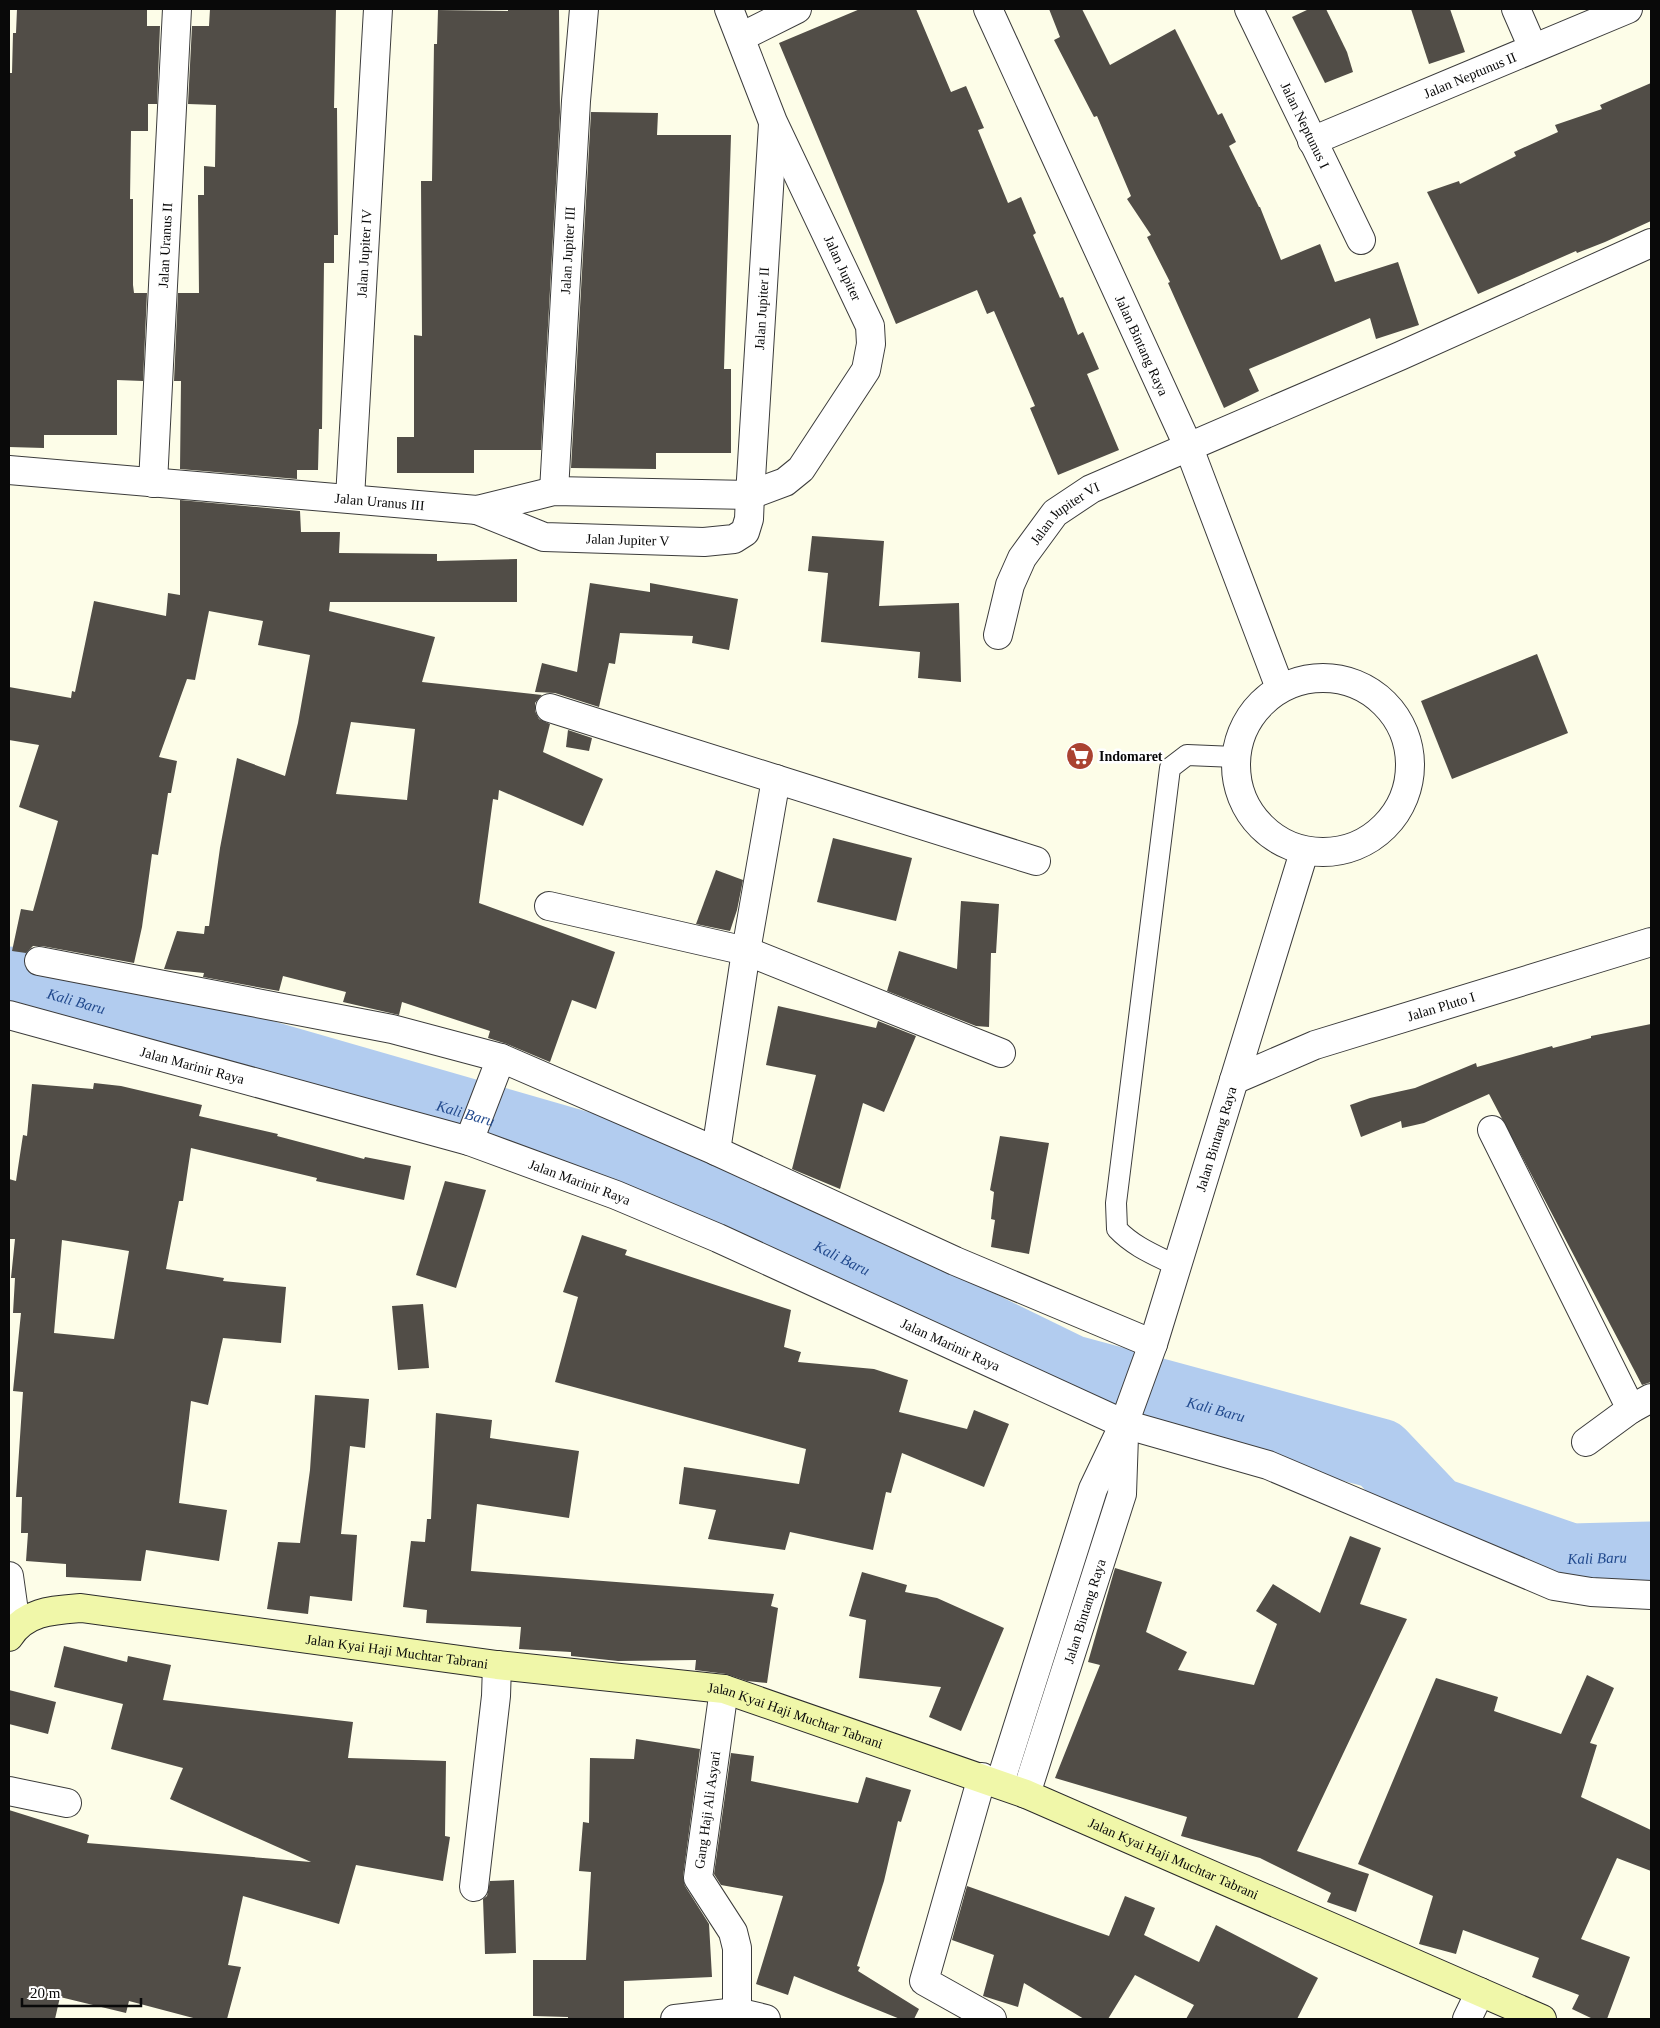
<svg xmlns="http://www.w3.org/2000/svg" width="1660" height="2028" font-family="Georgia,serif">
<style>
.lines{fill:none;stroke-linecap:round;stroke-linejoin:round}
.river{stroke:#b2ccef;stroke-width:71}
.building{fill:#514d47;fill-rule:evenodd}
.lane-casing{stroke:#3c3c3c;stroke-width:22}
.street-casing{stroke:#3c3c3c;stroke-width:30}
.secondary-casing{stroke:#2b2b2b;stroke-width:30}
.lane{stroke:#fff;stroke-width:20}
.street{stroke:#fff;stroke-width:28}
.secondary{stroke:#f0f7a9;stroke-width:28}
.labels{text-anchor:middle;stroke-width:5;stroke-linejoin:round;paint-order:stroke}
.street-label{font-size:14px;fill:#090909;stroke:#fff}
.poi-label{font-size:14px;font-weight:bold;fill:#090909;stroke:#fff;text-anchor:start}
.water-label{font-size:15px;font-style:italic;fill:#21498d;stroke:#fff}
</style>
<rect width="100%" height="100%" fill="#fdfde8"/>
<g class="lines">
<path class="river" id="s1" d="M9,982l653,188 408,200 310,84 55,58 136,47 80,-2"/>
</g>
<g class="building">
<polygon points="17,9 147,9 147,26 160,26 157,104 148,104 148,131 131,131 130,199 133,199 133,285 134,293 147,293 143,381 117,380 117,435 44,435 44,448 9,447 9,73 12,73 13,33 16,33"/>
<polygon points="210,9 336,9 334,108 337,108 338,235 334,235 334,263 324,263 322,429 319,429 318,470 297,470 297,479 180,469 181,381 174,381 178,293 199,293 198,195 204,195 204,166 215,167 216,105 188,104 192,26 209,26"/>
<polygon points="508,9 559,9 560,112 541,450 474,450 474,473 397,473 397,437 414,437 414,335 422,336 421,181 432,181 434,44 437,44 438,10 508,11"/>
<polygon points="860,9 916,9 951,92 966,86 984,128 978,130 1008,203 1021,197 1036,233 1033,235 1060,298 1063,297 1078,335 1083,332 1099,369 1087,374 1119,450 1058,475 1030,408 1035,406 994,311 987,314 977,290 896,324 779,43"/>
<polygon points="1049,9 1082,9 1110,65 1175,29 1218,115 1222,113 1236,142 1229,146 1259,207 1260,207 1281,260 1320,244 1335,282 1398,262 1419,325 1376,339 1370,318 1249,369 1259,391 1224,408 1168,283 1170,282 1147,237 1151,235 1127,199 1131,196 1097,116 1094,117 1054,40 1060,37"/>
<polygon points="1309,9 1326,9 1347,52 1353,72 1325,83 1292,17"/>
<polygon points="1411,9 1450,9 1465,52 1429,64"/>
<polygon points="1651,83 1651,221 1605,242 1577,253 1576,251 1478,294 1427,192 1459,181 1460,184 1516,156 1514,152 1558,132 1555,125 1602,109 1600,105"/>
<polygon points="591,112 658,113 657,135 731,135 724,369 731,369 731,453 656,453 656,469 571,468"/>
<path d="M180,500l120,11 1,21h39l-1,21 98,1v7l80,-2v43h-187l-1,9 106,26 -13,45 120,13 -7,8v8l4,8 11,5 -7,28 60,27 -20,47 -84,-36 -1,10 -5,-1 -14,104 136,49 -19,57 -24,-9 -22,62 -43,-18 -19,-6 2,-7 -88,-29 -3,13 -56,-13 3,-10 -63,-16 -4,15 -76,-14 1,-4 -40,-4 13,-38 27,3 1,-8h4l11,-78 17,-90 48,18 13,-53 12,-68 -52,-10 5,-24 -54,-10 -14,69 -8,-1 -28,78 18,4 -6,32h-3l-10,62 -6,-1 -10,73 -8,36 -92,-17h-9l-7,7 -14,-2 9,-42 12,2 25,-90 -39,-14 20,-62 -30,-5v-53l62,11 1,-7 3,1 19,-91 72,15 2,-23 12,2zM351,722l64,7 -8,71 -71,-6z"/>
<polygon points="812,536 884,541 879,606 959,603 961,682 918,678 920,652 821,642 828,573 808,571"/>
<polygon points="590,583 650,592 650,583 738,599 729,650 692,643 693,636 620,633 615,664 609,663 599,707 555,693 535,692 542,663 577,672"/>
<polygon points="1537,654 1568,733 1452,779 1421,701"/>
<polygon points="568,730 592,738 589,751 566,747"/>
<polygon points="833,838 912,858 896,921 817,902"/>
<polygon points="716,870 743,880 737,910 730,931 696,924"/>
<polygon points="961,901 999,904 996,953 991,953 989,1027 976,1026 887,991 899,951 957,969"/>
<polygon points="778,1006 876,1028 878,1021 916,1036 884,1112 863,1103 840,1189 792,1169 816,1075 766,1065"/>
<polygon points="1651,1024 1651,1382 1642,1385 1489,1094 1424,1123 1402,1128 1401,1121 1361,1137 1350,1105 1370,1098 1415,1088 1476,1063 1477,1067 1552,1046 1553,1048 1591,1038 1591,1036"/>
<path d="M94,1083l27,3 81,19 -3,11 79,18 -1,2 87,23 1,-2 46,9 -7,34 -88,-19 1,-3 -126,-30 -8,53h-4l-13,68 58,9 -1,3 63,6 -5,56 -58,-5 -15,67 -17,-4 -12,102 48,7 -8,51 -73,-11 -5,31 -75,-4v-13l-40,-3 2,-28h-7l1,-36h-6l7,-105 -10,-1 8,-78h-8l2,-35h-4l4,-39h-6v-60l7,2 7,-46 4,1 5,-52 61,5zM62,1240l67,11 -15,88 -60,-6z"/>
<polygon points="1000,1136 1049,1143 1029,1254 991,1247 995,1220 991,1219 994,1192 990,1190"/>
<polygon points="445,1181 486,1190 456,1288 416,1275"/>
<polygon points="582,1235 627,1250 625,1255 791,1310 784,1347 801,1352 798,1362 874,1369 908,1380 899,1412 967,1429 974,1410 1009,1424 984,1487 902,1453 891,1493 886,1492 873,1550 790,1532 785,1550 708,1539 716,1510 679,1504 684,1467 799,1484 806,1449 555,1382 578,1297 563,1292"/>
<polygon points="423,1304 429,1368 398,1370 392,1306"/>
<polygon points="315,1395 369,1399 365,1448 350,1446 341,1534 357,1535 352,1601 310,1596 308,1614 267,1609 278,1542 300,1543 310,1470"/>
<polygon points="436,1413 492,1420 490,1438 579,1451 569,1518 477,1504 471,1571 774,1594 771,1606 778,1608 767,1683 747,1681 726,1674 695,1670 696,1660 618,1661 571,1656 571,1652 519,1649 521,1627 426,1623 427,1610 403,1607 411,1541 425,1542 427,1519 431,1519"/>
<polygon points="1350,1536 1381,1548 1360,1604 1407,1619 1297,1851 1369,1874 1356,1912 1327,1902 1331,1893 1260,1858 1181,1836 1187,1817 1055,1778 1100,1665 1088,1662 1115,1568 1162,1582 1146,1632 1187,1652 1178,1670 1254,1685 1277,1624 1256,1611 1273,1584 1320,1613"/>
<polygon points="862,1572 907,1585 905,1592 937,1598 1004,1628 961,1731 929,1717 941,1687 859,1678 866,1620 849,1616"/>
<polygon points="64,1646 127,1662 128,1656 171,1665 163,1700 353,1722 348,1758 446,1761 445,1836 450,1837 443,1881 356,1865 339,1924 243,1896 228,1965 241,1967 227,2019 197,2019 129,2001 126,2013 60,1997 55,2019 9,2019 9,1810 89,1835 87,1843 311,1862 170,1799 183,1768 111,1749 123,1704 54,1687"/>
<polygon points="1587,1675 1614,1688 1590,1743 1597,1745 1581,1797 1651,1830 1651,1871 1617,1858 1581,1939 1630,1957 1607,2019 1593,2019 1572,2009 1579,1995 1532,1977 1539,1958 1463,1930 1456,1954 1419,1944 1433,1896 1358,1864 1436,1678 1498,1697 1494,1711 1561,1734"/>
<polygon points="9,1690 56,1702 48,1734 9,1724"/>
<polygon points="636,1739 700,1749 683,1877 685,1886 709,1924 712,1977 624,1981 624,2019 568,2019 568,2017 533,2016 533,1960 586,1960 591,1872 579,1871 583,1822 589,1823 590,1758 634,1759"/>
<polygon points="731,1753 754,1756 751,1781 858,1803 866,1777 911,1790 901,1822 898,1821 884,1881 857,1966 860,1967 858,1971 919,2009 914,2019 900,2019 794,1976 788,1995 756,1984 783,1896 721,1885 714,1874"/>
<polygon points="514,1880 516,1953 485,1954 483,1899 487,1896 490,1881"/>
<polygon points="967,1886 1109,1936 1125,1896 1155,1908 1144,1935 1199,1962 1216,1925 1318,1978 1297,2019 1186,2019 1194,2005 1135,1975 1108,2019 1084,2019 1024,1983 1018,2007 983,1996 994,1955 952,1940"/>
</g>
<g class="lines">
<g class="lane-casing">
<path id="lane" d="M1177,1266c-22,-11 -43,-19 -60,-37l-1,-26 54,-435 17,-13 48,2"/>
</g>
<g class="street-casing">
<g id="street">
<path id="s2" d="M988,9l201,439 91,240"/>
<path id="s3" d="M1249,9l112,231"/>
<polyline points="1516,9 1533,48"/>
<polyline points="741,37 797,9"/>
<path id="s4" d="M1312,141l316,-132"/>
<path id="s5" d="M9,470l468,40 77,-19 196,4 35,-13 16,-13 65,-99 5,-26 -1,-18 -97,-204 -44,-113"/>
<path id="s6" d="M153,483l24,-474"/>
<path id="s7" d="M554,491l22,-390 8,-92"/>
<path id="s8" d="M350,498l28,-489"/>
<path id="s9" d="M477,510l67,27 160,5 30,-3 11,-7 4,-13 1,-24 23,-371"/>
<path id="s10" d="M998,635l12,-50 12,-27 33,-45 36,-24 309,-133 251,-113"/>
<circle cx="1323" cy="765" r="87"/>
<polyline points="550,708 1036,861"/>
<polyline points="549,906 746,951 1001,1053"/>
<polyline points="39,961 392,1029 501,1058 716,1151 955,1261 1153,1344"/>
<path id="s11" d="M9,1015l460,126 147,54 102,43 406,186 144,41 286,121 37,6 60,3"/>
<path id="s12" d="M1234,1080l81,-35 336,-103"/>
<polyline points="1492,1130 1631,1409 1651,1398"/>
<polyline points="469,1141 501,1058"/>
<polyline points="716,1151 746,951 776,779"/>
<polyline points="1586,1442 1631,1409"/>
<polyline points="9,1576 16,1626"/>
<polyline points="724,1689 698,1878 733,1932 737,1948 737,2012"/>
<polyline points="982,1777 924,1981 992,2019"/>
<path id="s13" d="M1000,1783l93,-294 31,-65 29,-80 151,-492"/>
<polyline points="9,1791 67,1803"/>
<path id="s14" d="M1026,1794l96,-300 2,-58"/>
<polyline points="474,1887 496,1696 497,1665"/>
<polyline points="675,2019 737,2012 766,2019"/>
<polyline points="1467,2019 1480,1992"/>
</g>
</g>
<g class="secondary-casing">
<g id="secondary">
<path id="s15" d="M9,1637c16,-26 45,-27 72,-29l416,57 227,24 302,105 516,225"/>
</g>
</g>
<use href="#lane" class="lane"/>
<use href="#street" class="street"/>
<use href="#secondary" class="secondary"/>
</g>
<defs>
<g id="supermarket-disc" transform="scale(1.4375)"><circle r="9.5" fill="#aa4231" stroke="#fff"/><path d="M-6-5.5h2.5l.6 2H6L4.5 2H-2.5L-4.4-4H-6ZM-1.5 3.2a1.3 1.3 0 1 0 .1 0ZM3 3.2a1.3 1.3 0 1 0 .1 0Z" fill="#fff"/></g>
</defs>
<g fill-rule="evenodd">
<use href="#supermarket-disc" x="1080" y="756"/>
</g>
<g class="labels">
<g class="street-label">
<text dy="5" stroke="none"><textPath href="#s4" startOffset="171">Jalan Neptunus II</textPath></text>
<text dy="5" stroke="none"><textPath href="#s3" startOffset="129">Jalan Neptunus I</textPath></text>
<text dy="5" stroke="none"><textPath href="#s6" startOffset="238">Jalan Uranus II</textPath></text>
<text dy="5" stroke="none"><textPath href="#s7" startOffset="241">Jalan Jupiter III</textPath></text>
<text dy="5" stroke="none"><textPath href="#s8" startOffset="245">Jalan Jupiter IV</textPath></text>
<text transform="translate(843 268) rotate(65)" y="5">Jalan Jupiter</text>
<text dy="5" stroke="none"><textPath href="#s9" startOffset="500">Jalan Jupiter II</textPath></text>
<text dy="5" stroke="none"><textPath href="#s2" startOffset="370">Jalan Bintang Raya</textPath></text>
<text dy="5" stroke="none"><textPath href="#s5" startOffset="372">Jalan Uranus III</textPath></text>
<text dy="5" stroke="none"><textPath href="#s10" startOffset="144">Jalan Jupiter VI</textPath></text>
<text dy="5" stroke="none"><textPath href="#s9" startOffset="156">Jalan Jupiter V</textPath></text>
<text dy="5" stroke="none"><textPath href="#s12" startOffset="220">Jalan Pluto I</textPath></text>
<text dy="5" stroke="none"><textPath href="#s11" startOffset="190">Jalan Marinir Raya</textPath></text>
<text dy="5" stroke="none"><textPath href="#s13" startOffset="680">Jalan Bintang Raya</textPath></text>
<text dy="5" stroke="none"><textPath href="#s11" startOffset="595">Jalan Marinir Raya</textPath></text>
<text dy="5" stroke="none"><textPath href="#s11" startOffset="1000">Jalan Marinir Raya</textPath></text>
<text dy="5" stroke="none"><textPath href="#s14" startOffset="192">Jalan Bintang Raya</textPath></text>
<text dy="5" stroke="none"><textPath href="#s15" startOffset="400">Jalan Kyai Haji Muchtar Tabrani</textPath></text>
<text dy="5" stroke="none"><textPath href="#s15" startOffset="805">Jalan Kyai Haji Muchtar Tabrani</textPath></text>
<text transform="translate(707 1810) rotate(-82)" y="5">Gang Haji Ali Asyari</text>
<text dy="5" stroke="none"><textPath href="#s15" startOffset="1210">Jalan Kyai Haji Muchtar Tabrani</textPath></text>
</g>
<g class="poi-label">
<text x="1099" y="761">Indomaret</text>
</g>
<g class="water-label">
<text dy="5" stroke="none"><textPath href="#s1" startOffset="70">Kali Baru</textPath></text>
<text dy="5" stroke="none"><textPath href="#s1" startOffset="475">Kali Baru</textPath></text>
<text dy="5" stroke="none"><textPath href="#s1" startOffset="880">Kali Baru</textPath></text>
<text dy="5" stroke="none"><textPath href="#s1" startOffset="1285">Kali Baru</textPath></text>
<text dy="5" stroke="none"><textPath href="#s1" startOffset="1705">Kali Baru</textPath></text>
</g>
</g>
<rect width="1660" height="2028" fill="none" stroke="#090909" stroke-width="20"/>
<path d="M22 1998v8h119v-8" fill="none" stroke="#090909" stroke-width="2.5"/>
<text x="30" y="1998" font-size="15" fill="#090909" stroke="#ffffff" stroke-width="4" paint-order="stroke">20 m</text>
</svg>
